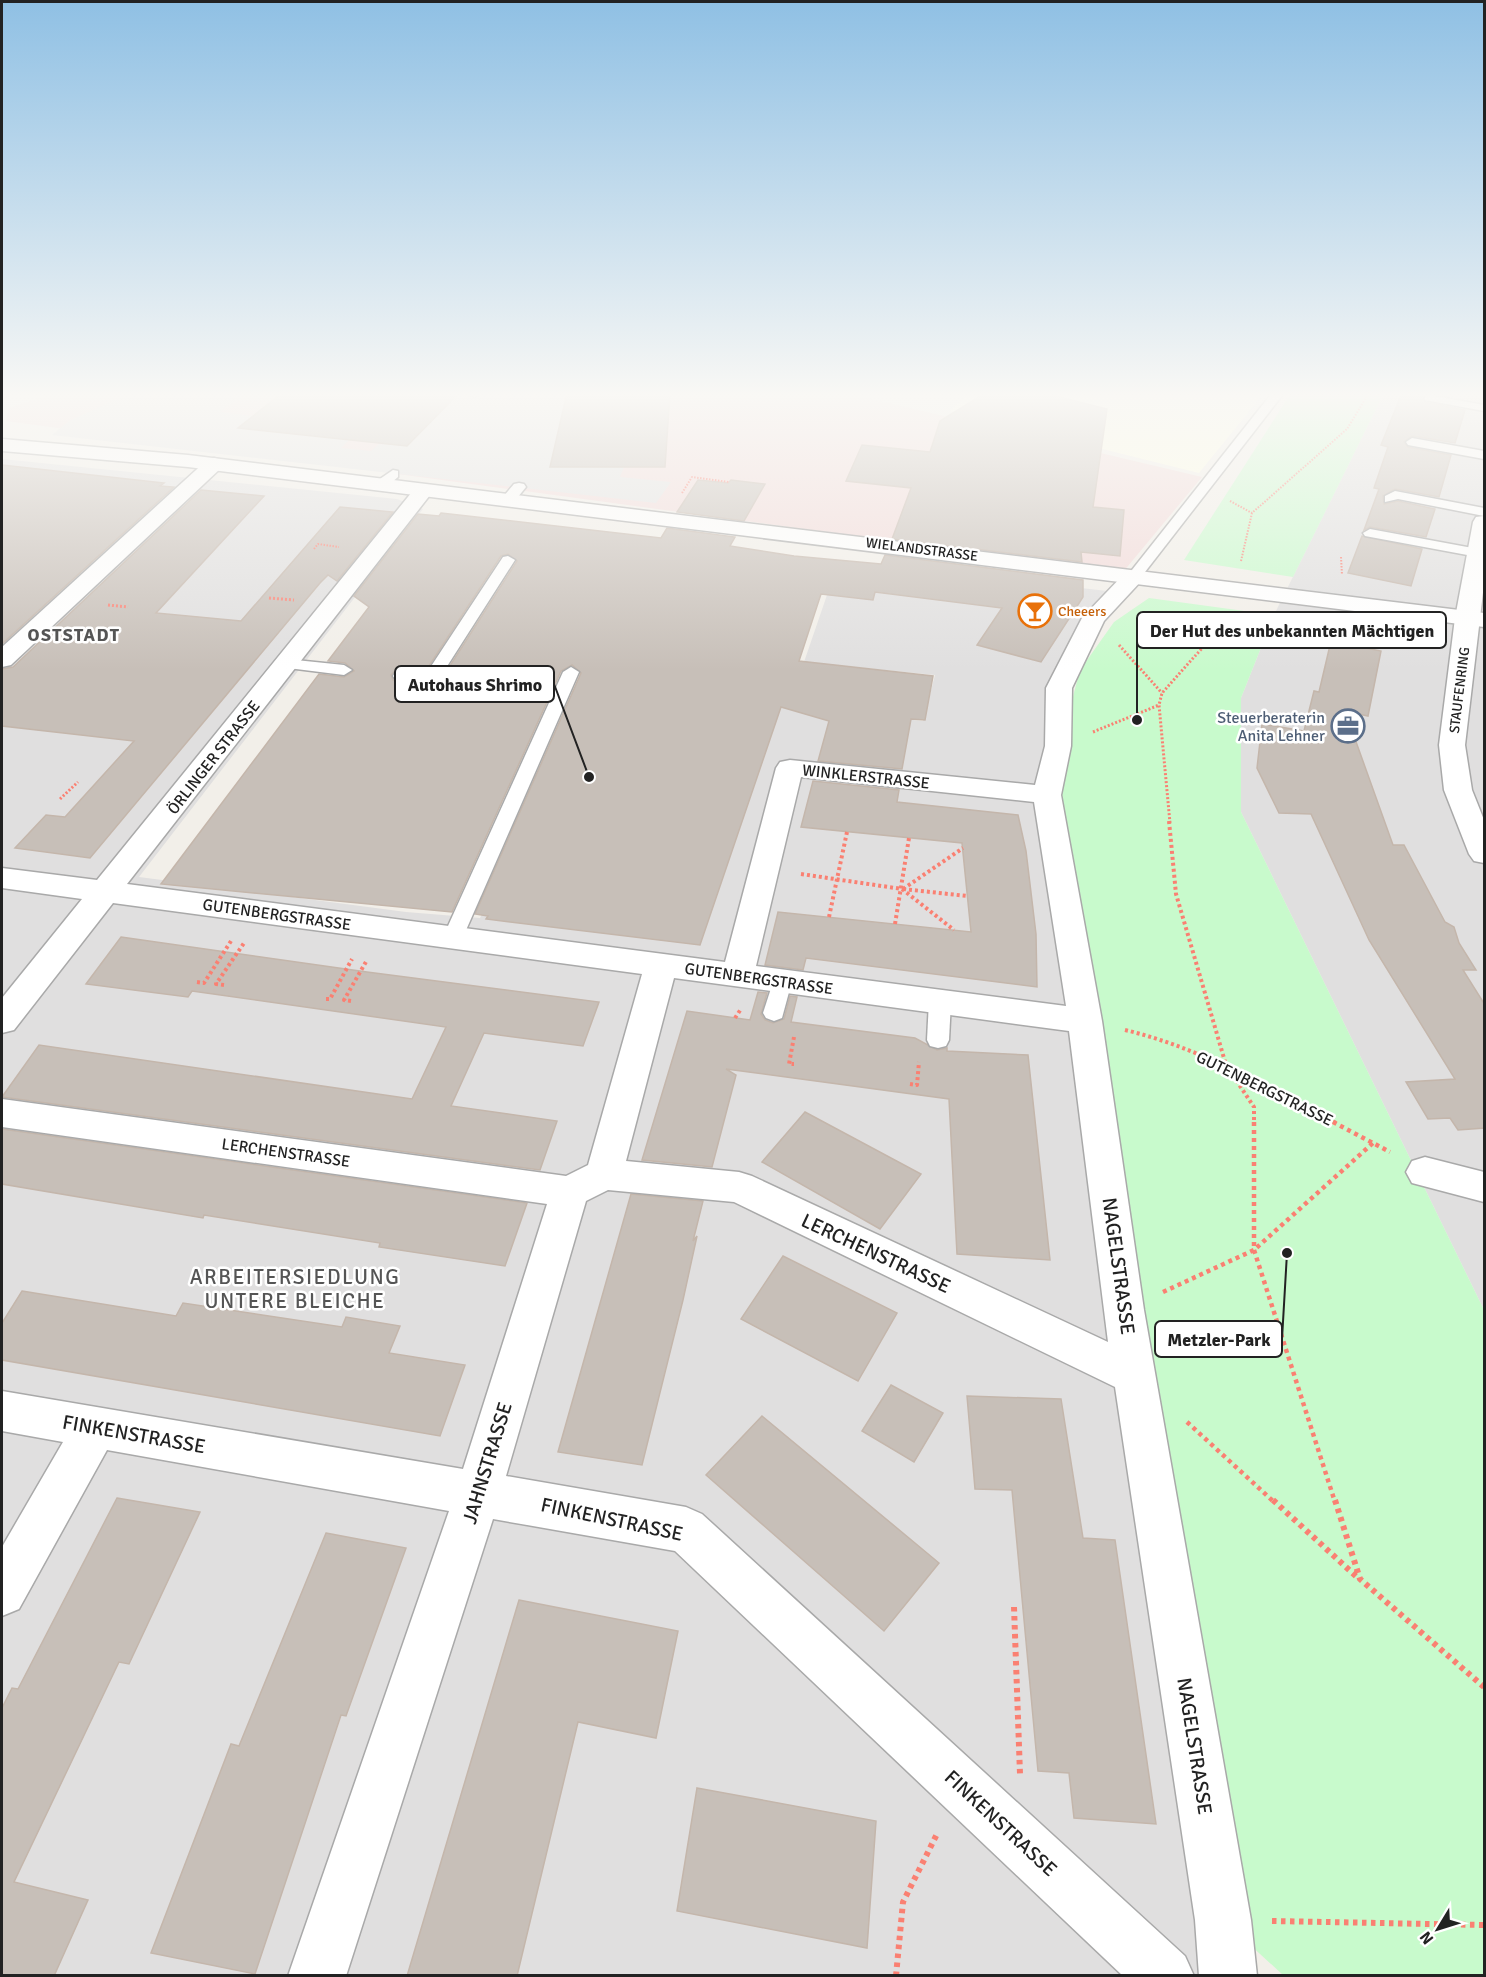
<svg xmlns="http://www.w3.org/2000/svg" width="1486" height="1977" font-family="Signika,sans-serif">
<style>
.residential{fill:#e0dfdf}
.commercial{fill:#f2dad9}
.education{fill:#ffffe5}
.park{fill:#c8facc}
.parking{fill:#e2e2e2}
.building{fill:#c7bfb8;stroke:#c4b6ab;stroke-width:1.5;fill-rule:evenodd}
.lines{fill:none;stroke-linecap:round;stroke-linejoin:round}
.service-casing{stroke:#a9a9a9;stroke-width:3}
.minor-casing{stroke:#a9a9a9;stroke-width:3}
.tertiary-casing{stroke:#a9a9a9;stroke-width:3}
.path-far4{stroke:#fa8072;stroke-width:2;stroke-dasharray:1.5 1.5;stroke-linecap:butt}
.path-far3{stroke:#fa8072;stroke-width:3;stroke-dasharray:2 2;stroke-linecap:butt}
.path-far2{stroke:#fa8072;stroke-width:4;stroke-dasharray:3 3;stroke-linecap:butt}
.path-far1{stroke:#fa8072;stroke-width:4.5;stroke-dasharray:4 4;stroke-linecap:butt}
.path{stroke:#fa8072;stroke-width:6;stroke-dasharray:4.5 4.5;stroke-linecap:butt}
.service{fill:#fff;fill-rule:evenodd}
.minor{fill:#fff;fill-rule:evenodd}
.tertiary{fill:#fff;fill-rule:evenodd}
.labels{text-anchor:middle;stroke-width:5;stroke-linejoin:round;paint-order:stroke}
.far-street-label{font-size:14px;fill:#222;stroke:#fff}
.far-food-label{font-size:14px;fill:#c56008;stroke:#fff;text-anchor:start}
.service-label{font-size:16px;fill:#4e5e75;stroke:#fff;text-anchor:end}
.street-label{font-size:16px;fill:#222;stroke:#fff}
.far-district-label{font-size:18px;font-weight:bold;letter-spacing:1.5px;fill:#555;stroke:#fff}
.near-street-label{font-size:20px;fill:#222;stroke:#fff}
.near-neighbourhood-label{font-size:21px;letter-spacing:1.5px;fill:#555;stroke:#fff}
.leader{fill:none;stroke:#222;stroke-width:2}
.callout-dot{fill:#222;stroke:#fff;stroke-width:2}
.callout{fill:#fff;stroke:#222;stroke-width:2}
.callout-label{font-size:18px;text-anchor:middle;font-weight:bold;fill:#222}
</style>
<rect width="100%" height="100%" fill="#f2efe9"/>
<g class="residential">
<polygon points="1384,393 1484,393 1484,1310 1241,812 1241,698 1274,615"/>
<polygon points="2,459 397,499 423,509 139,877 406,912 480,918 519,840 694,697 923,721 935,675 804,662 839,560 1107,591 1052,690 1041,782 1105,1328 1207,1975 2,1975"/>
</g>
<polygon class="commercial" points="54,393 856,393 859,396 1202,477 1123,572 6,421 9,408"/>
<polygon class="education" points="969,393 1264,393 1199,473 950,411"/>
<g class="park">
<polygon points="1291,393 1384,393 1293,577 1184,560"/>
<polygon points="1149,598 1274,615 1241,698 1241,812 1484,1310 1484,1975 1283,1975 1223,1920 1047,795 1080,670 1114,622"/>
</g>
<polygon class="parking" points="130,393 246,393 220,412 253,416 239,428 349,440 341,448 371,451 379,444 397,445 457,395 567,393 551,467 624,467 620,477 671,482 656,503 52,435 69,421"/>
<g class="building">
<polygon points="282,393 459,393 407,446 238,428"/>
<polygon points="567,393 670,393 665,467 550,467"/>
<polygon points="985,393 1044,393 1107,409 1093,507 1124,510 1120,556 1081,552 1082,562 892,539 911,488 846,481 862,445 930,452 940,421"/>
<polygon points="1402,393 1426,393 1423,396 1425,402 1465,410 1455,443 1412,436 1404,442 1408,447 1451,455 1439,497 1395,489 1383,496 1384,504 1398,501 1435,509 1426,537 1370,527 1364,530 1379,489 1374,488 1388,447 1381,445"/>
<polygon points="2,465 164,483 160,486 174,487 2,644"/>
<polygon points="698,480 728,483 731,480 765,484 744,521 677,512"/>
<polygon points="201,490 264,496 156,613 241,621 340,507 393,512 337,581 328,575 320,583 90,858 15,848 46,815 65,817 134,741 2,726 2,669 13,667"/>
<path d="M441,513l220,25 6,-10 68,9 -5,9 64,10 87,8 4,-9 198,25v17l-42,65 -64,-17 25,-37 -127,-16 -2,8 -52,-6 -22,67 134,15 -8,44 -14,-1 -9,50 -84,-8 11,-40 -48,-14 -81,238 -214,-26 2,-3 -13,-2 106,-241 -9,-8 -11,6 -109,241 -291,-28 158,-210 25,3 10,-6 -9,-8 -17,-2 41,-54 -15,-11 64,-82 21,2zM508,554l9,7 -78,122 -46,-3 -2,-5 4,-4 30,1 76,-116z"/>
<polygon points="1362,536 1422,549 1411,586 1348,573"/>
<polygon points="1331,641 1381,651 1368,716 1345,711 1393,845 1404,845 1445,922 1454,927 1459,943 1476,970 1463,970 1485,1005 1485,1128 1458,1130 1450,1118 1428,1119 1406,1082 1455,1079 1369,940 1311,814 1279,813 1257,768 1262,724 1304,731 1314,691 1319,692"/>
<polygon points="813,781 899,790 897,802 1018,815 1026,851 1036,934 1037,987 806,958 803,970 765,965 778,912 971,932 962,843 801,827"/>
<polygon points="121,937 367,972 599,1002 583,1046 484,1033 451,1106 557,1121 540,1170 2,1097 39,1045 412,1099 446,1027 192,991 188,997 86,984"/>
<polygon points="758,992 767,993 761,1014 765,1020 773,1023 784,1019 790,996 797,997 791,1022 915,1038 937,1050 947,1048 947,1051 1028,1055 1050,1260 957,1254 949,1099 726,1069 736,1075 712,1167 642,1160 687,1011 750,1020"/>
<polygon points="805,1112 921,1174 880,1229 762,1162"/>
<polygon points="2,1129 527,1203 505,1266 379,1247 380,1243 204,1215 203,1218 2,1184"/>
<polygon points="631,1194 703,1201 693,1241 697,1236 683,1300 642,1465 558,1452"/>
<polygon points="783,1256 897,1313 858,1381 741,1319"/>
<polygon points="22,1291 176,1316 183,1303 342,1327 346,1317 400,1326 389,1353 465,1365 440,1436 2,1360 2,1323"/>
<polygon points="891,1385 943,1413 914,1462 862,1431"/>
<polygon points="967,1396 1061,1399 1083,1538 1115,1540 1156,1824 1074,1818 1069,1773 1038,1771 1012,1490 975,1489"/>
<polygon points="762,1416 939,1563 884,1631 706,1475"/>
<polygon points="117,1498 200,1512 129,1664 119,1662 14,1882 88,1900 54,1976 2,1976 2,1708 12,1688 18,1689"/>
<polygon points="326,1533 406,1548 346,1716 341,1715 255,1974 151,1953 231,1744 239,1746"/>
<polygon points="519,1600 678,1631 656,1738 578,1722 517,1976 407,1976"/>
<polygon points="697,1788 876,1821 867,1948 677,1911"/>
</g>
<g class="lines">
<g class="service-casing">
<g id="service">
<polygon points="468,393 480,393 480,394 474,397"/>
<polygon points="1272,393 1284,393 1138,581 1128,581 1126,578 1128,575"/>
<polygon points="1429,395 1484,405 1484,411 1425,400 1425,396"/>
<polygon points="1412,438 1484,451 1484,459 1408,445 1406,442"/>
<polygon points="393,470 398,471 398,477 384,489 374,489 374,483"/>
<polygon points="519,483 524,484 526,487 513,503 503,503 503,497 514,484"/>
<polygon points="1395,491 1484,508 1484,516 1398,499 1385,502 1385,496"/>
<polygon points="1370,529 1478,549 1484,554 1478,557 1365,536 1363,533"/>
<polygon points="508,556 515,560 437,682 395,679 393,676 395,673 426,674 503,557"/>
<polygon points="286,659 344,665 352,670 344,675 280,667 278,664"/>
<polygon points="571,667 579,672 463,937 460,942 446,942 443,937 563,672"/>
<polygon points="782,974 789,976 792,981 782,1018 774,1021 766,1018 763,1013 775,976"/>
<polygon points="940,993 947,996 951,1001 949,1040 946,1046 938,1048 930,1046 927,1040 929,1001 933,996"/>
</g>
</g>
<g class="minor-casing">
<g id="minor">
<polygon points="214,458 221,460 224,464 221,468 11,665 2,667 2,647 207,460"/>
<path d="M423,485l7,2 3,4 -3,4 -303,389 598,78 51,-194 4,-6 10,-2 245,25 10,-39 1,-58 36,-70 43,-45h16l3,5 -40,43 -32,67 -1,58 -10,49 41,226 42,289 107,610 6,56h-58l-4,-56 -80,-533 -381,-185 -126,-12 -22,11 -80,275 180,31 16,7 483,442 9,20h-71l-448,-425 -182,-32 -147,457h-58l161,-465 -342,-61 -88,159 -17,7v-69l61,-105 -61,-11v-40l461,78 84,-265 -545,-77v-28l564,77 22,-11 54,-191 -529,-71 -99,127 -12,3v-35l80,-99 -80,-11v-20l95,12 319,-393zM801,777l233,25 32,204 -310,-40zM674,978l395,53 39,311 -356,-166 -13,-4 -113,-11z"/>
<polygon points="1484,516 1484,584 1465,745 1472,790 1484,820 1484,863 1474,861 1469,854 1444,790 1439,745 1455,618 1473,522 1476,517"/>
<polygon points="1425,1157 1484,1172 1484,1202 1412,1183 1406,1172 1412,1161"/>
</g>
</g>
<g class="tertiary-casing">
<g id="tertiary">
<polygon points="2,393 12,393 2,399"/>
<polygon points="2,439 188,455 1484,613 1484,627 188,467 2,451"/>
</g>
</g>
<g class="path-far4">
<polyline points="682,493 692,477 729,482"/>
<polyline points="1230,501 1252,513"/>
<polyline points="314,549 318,544 339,547"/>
<polyline points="1341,557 1342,575"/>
<polyline points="1241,561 1252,513 1347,429 1369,393"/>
</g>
<g class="path-far3">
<polyline points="269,598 294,600"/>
<polyline points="108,605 128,607"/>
<polyline points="1119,645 1162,693"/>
<polyline points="1093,732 1159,705"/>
<polyline points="60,799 78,782"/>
<polyline points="1170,823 1159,705 1162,693 1229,618"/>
</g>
<g class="path-far2">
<polyline points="1169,821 1176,894 1226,1065 1254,1107 1254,1123"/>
<polyline points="801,874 902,889 954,930"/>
<polyline points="903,889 963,848"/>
<polyline points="903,889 967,896"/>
<polyline points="829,917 847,832"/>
<polyline points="895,924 909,838"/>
<polyline points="197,982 204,983 231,941"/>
<polyline points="224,985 216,984 244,943"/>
<polyline points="326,999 330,999 352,959"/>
<polyline points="351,1001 344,1000 367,960"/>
<polyline points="735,1018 741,1009"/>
<path d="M1125,1030c76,18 142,57 211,93"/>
<polyline points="794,1037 789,1064 794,1064"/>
<polyline points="910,1084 917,1085 919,1062"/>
</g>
<g class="path-far1">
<polyline points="1254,1122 1254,1250 1335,1502"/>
<polyline points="1333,1122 1390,1152"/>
<polyline points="1163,1292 1254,1250 1373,1143"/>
<polyline points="1187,1422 1274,1502"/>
</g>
<g class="path">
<polyline points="1273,1500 1359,1579"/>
<polyline points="1335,1500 1360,1579 1484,1687"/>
<polyline points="1014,1607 1020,1774"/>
<polyline points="1272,1921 1484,1925"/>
<polyline points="896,1976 903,1902 938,1832"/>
</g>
<use href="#service" class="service"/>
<use href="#minor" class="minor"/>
<use href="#tertiary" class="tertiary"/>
</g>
<linearGradient id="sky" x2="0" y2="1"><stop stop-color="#8fc0e4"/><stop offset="0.59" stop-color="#f9f8f5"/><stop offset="1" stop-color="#f9f8f5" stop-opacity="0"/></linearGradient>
<rect width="1486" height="670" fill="url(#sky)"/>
<defs>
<g id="bar-ring" transform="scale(1.725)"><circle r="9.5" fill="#fff" stroke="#e8710a" stroke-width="1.5"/><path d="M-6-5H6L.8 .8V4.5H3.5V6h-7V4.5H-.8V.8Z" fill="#e8710a"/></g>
<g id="office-ring" transform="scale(1.725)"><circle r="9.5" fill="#fff" stroke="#5c6f8a" stroke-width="1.5"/><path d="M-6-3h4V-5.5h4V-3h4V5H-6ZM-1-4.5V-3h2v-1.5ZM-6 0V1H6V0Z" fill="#5c6f8a"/></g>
</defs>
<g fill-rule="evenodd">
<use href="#bar-ring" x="1035" y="611"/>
<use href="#office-ring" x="1348" y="726"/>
</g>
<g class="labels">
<g class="far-street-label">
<text transform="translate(922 549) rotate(7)" y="5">WIELANDSTRASSE</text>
<text transform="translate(1459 690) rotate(-83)" y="5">STAUFENRING</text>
</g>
<g class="far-food-label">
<text x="1058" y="616">Cheeers</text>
</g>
<g class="service-label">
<text x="1325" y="723">Steuerberaterin<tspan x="1325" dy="18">Anita Lehner</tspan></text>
</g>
<g class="street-label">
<text transform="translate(213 757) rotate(-52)" y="6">ÖRLINGER STRASSE</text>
<text transform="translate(866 776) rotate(6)" y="6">WINKLERSTRASSE</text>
<text transform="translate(277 914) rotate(8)" y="6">GUTENBERGSTRASSE</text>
<text transform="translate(759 978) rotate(8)" y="6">GUTENBERGSTRASSE</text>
<text transform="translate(1265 1088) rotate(26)" y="6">GUTENBERGSTRASSE</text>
<text transform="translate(286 1152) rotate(8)" y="6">LERCHENSTRASSE</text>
</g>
<g class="far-district-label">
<text x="74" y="641">OSTSTADT</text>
</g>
<g class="near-street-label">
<text transform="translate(876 1253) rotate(25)" y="7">LERCHENSTRASSE</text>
<text transform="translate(1119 1266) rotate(82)" y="7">NAGELSTRASSE</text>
<text transform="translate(134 1434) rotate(10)" y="7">FINKENSTRASSE</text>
<text transform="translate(487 1463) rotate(-73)" y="7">JAHNSTRASSE</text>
<text transform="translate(612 1519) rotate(12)" y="7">FINKENSTRASSE</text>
<text transform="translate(1195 1746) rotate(81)" y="7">NAGELSTRASSE</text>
<text transform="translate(1001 1823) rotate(43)" y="7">FINKENSTRASSE</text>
</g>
<g class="near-neighbourhood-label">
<text x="295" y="1284">ARBEITERSIEDLUNG<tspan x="295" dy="24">UNTERE BLEICHE</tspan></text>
</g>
</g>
<path class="leader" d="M1137 720L1137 630M589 777L554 684M1287 1253L1282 1339"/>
<g class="callout-dot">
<circle cx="1137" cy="720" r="6"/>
<circle cx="589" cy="777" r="6"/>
<circle cx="1287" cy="1253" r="6"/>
</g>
<g class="callout">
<rect x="1137" y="612" width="309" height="36" rx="6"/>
<rect x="395" y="666" width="159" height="36" rx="6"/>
<rect x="1155" y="1321" width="127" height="36" rx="6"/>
</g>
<g class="callout-label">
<text x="1292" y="637">Der Hut des unbekannten Mächtigen</text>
<text x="475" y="691">Autohaus Shrimo</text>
<text x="1219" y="1346">Metzler-Park</text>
</g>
<rect width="1486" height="1977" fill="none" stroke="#222222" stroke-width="6"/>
<g transform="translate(1438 1929) rotate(232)" stroke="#ffffff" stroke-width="4.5" paint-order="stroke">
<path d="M0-4.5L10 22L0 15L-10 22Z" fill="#222222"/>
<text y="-9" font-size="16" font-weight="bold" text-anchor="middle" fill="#222222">N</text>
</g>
</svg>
